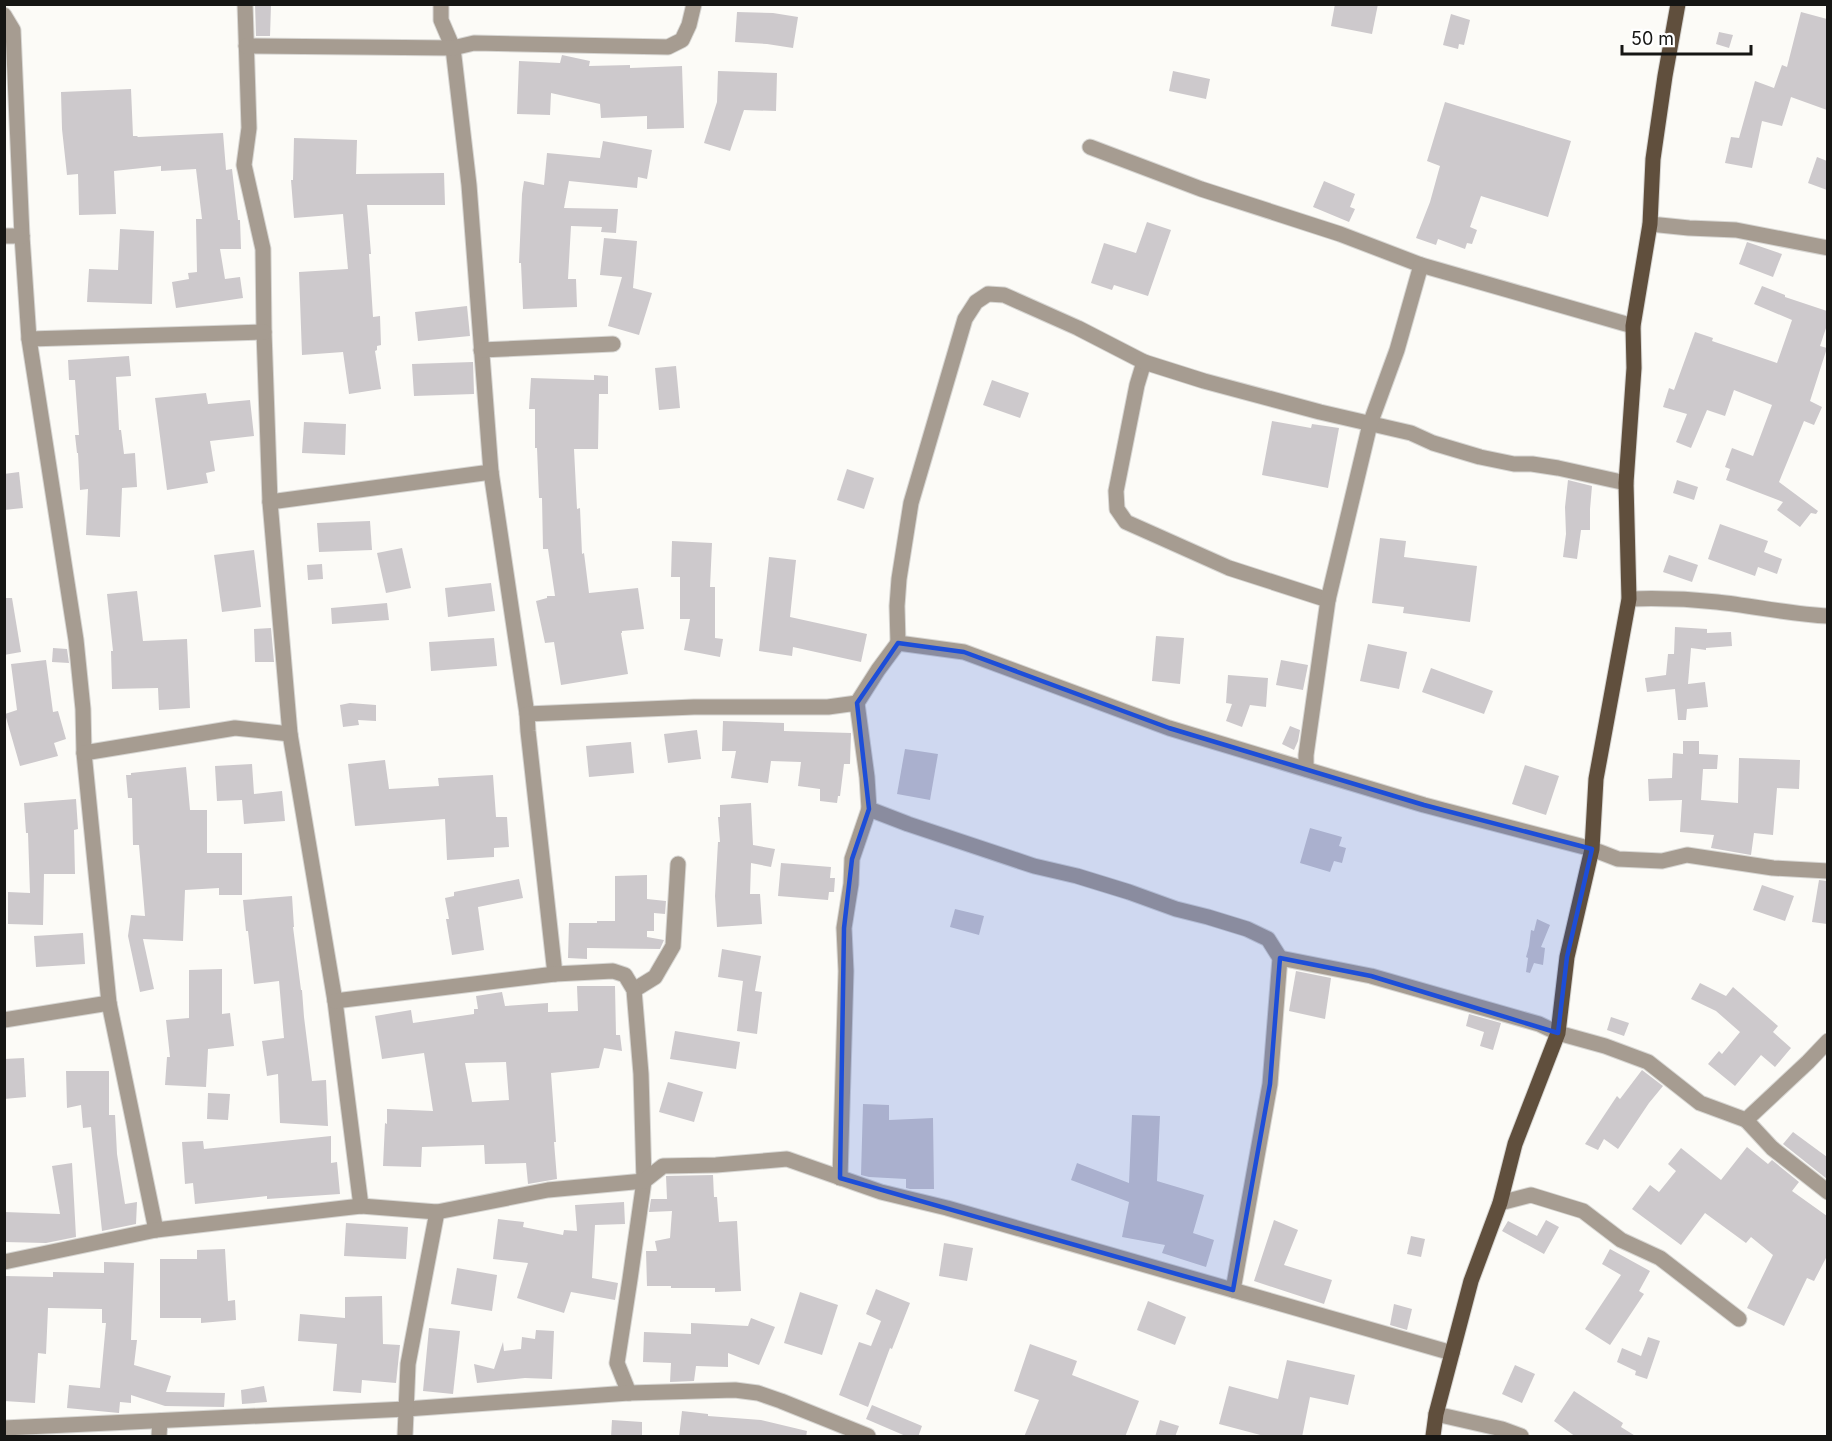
<svg xmlns="http://www.w3.org/2000/svg" width="1832" height="1441" font-family="Inter,sans-serif">
<style>
.building{fill:#cdc9cc;fill-rule:evenodd}
.lines{fill:none;stroke-linecap:round;stroke-linejoin:round}
.street-casing{stroke:#d7d6d3;stroke-width:17}
.primary-casing{stroke:#d7d6d3;stroke-width:17}
.street{stroke:#a69c91;stroke-width:15}
.primary{stroke:#604f3d;stroke-width:15}
.marked{fill:#1d4ed8;fill-opacity:0.2;stroke:#1d4ed8;stroke-width:4.5;stroke-linejoin:round}
</style>
<rect width="100%" height="100%" fill="#fcfbf7"/>
<g class="building">
<polygon points="255,4 271,4 270,36 256,36"/>
<polygon points="1335,4 1378,4 1372,34 1331,26"/>
<polygon points="737,12 773,13 798,17 793,48 767,44 735,42"/>
<polygon points="1801,12 1827,19 1827,110 1791,97 1782,126 1762,121 1752,168 1725,163 1731,137 1739,138 1755,81 1774,88 1782,65 1787,67"/>
<polygon points="1451,14 1470,20 1464,45 1459,44 1458,49 1443,45"/>
<polygon points="1719,32 1733,35 1729,48 1716,44"/>
<polygon points="562,55 590,61 589,66 630,65 630,68 682,66 684,128 647,129 647,116 601,118 600,104 551,93 550,115 517,114 519,61 560,63"/>
<polygon points="718,71 777,73 776,111 744,110 730,151 704,143 717,102"/>
<polygon points="1173,71 1210,79 1206,99 1169,91"/>
<polygon points="131,89 133,136 137,136 138,137 223,133 226,170 232,169 238,220 240,220 241,249 220,249 225,279 240,277 243,298 176,308 172,282 189,279 188,273 197,272 196,219 202,219 196,169 161,171 161,166 114,171 116,214 79,215 78,174 67,175 62,129 61,92"/>
<polygon points="1445,102 1571,141 1548,217 1481,196 1470,227 1477,230 1472,244 1467,243 1465,249 1438,239 1436,245 1416,238 1430,202 1440,166 1427,161"/>
<polygon points="294,138 357,140 356,174 444,173 445,205 367,205 371,254 369,254 373,317 380,316 381,345 377,346 377,350 375,351 381,389 349,394 343,352 302,355 299,272 348,269 343,214 294,218 291,180 293,180"/>
<polygon points="603,141 652,150 647,179 638,177 637,188 569,181 564,208 618,209 616,233 601,232 602,227 571,226 568,279 576,279 577,307 523,309 521,263 519,263 522,194 524,181 544,185 547,153 600,158"/>
<polygon points="1817,157 1827,161 1827,190 1808,183"/>
<polygon points="1324,181 1355,194 1350,207 1355,209 1349,222 1313,207"/>
<polygon points="1147,222 1171,230 1148,296 1114,285 1112,290 1091,283 1104,243 1136,253"/>
<polygon points="120,229 154,231 152,304 87,302 89,269 118,270"/>
<polygon points="604,238 637,241 633,288 652,293 639,335 608,326 622,277 600,275"/>
<polygon points="1747,242 1782,254 1773,277 1739,264"/>
<polygon points="1762,286 1785,295 1785,297 1827,311 1827,325 1820,346 1827,348 1810,401 1822,407 1814,425 1804,421 1779,482 1818,511 1816,514 1811,513 1800,527 1777,510 1783,502 1726,480 1730,469 1725,467 1732,448 1753,456 1772,405 1734,390 1725,416 1707,410 1691,448 1676,442 1687,414 1663,407 1669,388 1674,390 1695,332 1713,338 1712,341 1777,363 1792,320 1754,304"/>
<polygon points="467,306 470,336 418,341 415,312"/>
<polygon points="129,356 131,376 116,377 118,411 119,430 121,430 124,454 135,453 137,487 122,488 120,537 86,535 88,489 80,490 78,453 77,453 75,435 79,435 75,380 69,380 68,360"/>
<polygon points="473,362 474,394 414,396 412,364"/>
<polygon points="676,366 680,408 659,410 655,368"/>
<polygon points="594,375 608,376 608,394 599,394 598,449 574,449 577,509 580,508 582,554 584,553 589,593 638,588 644,629 622,631 622,633 621,633 628,674 561,685 554,642 545,643 536,601 547,598 547,596 555,596 548,549 543,549 542,498 539,498 537,448 535,448 535,409 529,409 531,378 594,380"/>
<polygon points="992,380 1029,393 1020,418 983,405"/>
<polygon points="206,393 208,404 250,400 254,436 210,441 215,471 206,473 208,483 167,490 155,398"/>
<polygon points="1272,421 1311,428 1312,424 1339,428 1328,488 1262,475"/>
<polygon points="304,422 346,424 345,455 302,453"/>
<polygon points="847,469 874,478 864,509 837,500"/>
<polygon points="19,472 23,508 4,510 4,474"/>
<polygon points="1568,480 1592,486 1590,509 1590,530 1581,530 1577,559 1563,557 1566,534 1565,507"/>
<polygon points="1677,480 1698,487 1694,500 1673,493"/>
<polygon points="370,521 372,550 319,552 317,523"/>
<polygon points="1720,524 1768,541 1764,552 1782,559 1777,574 1758,567 1755,576 1708,559"/>
<polygon points="1380,538 1406,541 1404,557 1477,566 1470,622 1403,613 1404,607 1372,603"/>
<polygon points="672,541 712,543 710,587 715,587 715,638 723,639 720,657 684,650 690,619 680,619 680,577 671,577"/>
<polygon points="402,548 411,588 386,593 377,553"/>
<polygon points="254,550 261,607 222,612 214,555"/>
<polygon points="1669,555 1698,565 1692,582 1663,572"/>
<polygon points="769,557 796,560 790,617 867,634 861,662 793,647 792,656 759,651"/>
<polygon points="322,564 323,579 308,580 307,565"/>
<polygon points="491,583 495,611 448,617 445,588"/>
<polygon points="137,591 143,641 187,639 190,708 159,710 158,688 112,689 111,651 113,651 107,594"/>
<polygon points="4,598 12,598 21,652 4,655"/>
<polygon points="387,603 389,620 332,624 331,608"/>
<polygon points="1675,627 1707,629 1707,633 1731,632 1732,646 1706,648 1706,650 1691,648 1688,684 1705,682 1708,707 1687,709 1686,720 1678,720 1675,689 1647,692 1645,678 1666,675 1668,654 1674,654"/>
<polygon points="271,628 274,662 255,662 254,629"/>
<polygon points="1156,636 1184,638 1180,684 1152,681"/>
<polygon points="494,638 497,666 431,671 429,642"/>
<polygon points="1368,644 1407,652 1399,689 1360,681"/>
<polygon points="53,648 67,649 69,663 52,662"/>
<polygon points="46,660 53,712 58,711 66,739 54,743 58,756 20,766 5,714 17,710 11,664"/>
<polygon points="1281,660 1308,665 1303,690 1276,685"/>
<polygon points="1431,668 1493,691 1484,714 1422,692"/>
<polygon points="1228,675 1268,678 1266,707 1250,705 1242,727 1226,721 1232,704 1226,703"/>
<polygon points="350,703 376,705 376,721 358,720 359,725 343,727 340,705"/>
<polygon points="723,721 784,723 784,731 851,733 850,764 844,764 840,796 838,796 837,803 820,801 820,789 798,786 801,762 771,761 768,783 731,778 736,751 722,751"/>
<polygon points="1290,726 1300,730 1298,741 1294,750 1282,744"/>
<polygon points="697,730 701,759 668,763 664,734"/>
<polygon points="1683,741 1699,741 1699,754 1718,755 1717,769 1703,769 1701,800 1738,803 1739,758 1800,760 1799,789 1777,788 1773,835 1754,833 1751,855 1711,848 1714,835 1680,832 1682,800 1649,801 1648,779 1672,778 1673,753 1683,754"/>
<polygon points="631,742 634,773 589,777 586,746"/>
<polygon points="905,749 938,754 930,800 897,794"/>
<polygon points="385,760 389,789 439,786 438,778 493,775 496,817 507,817 509,847 494,848 494,857 447,860 445,819 355,826 348,764"/>
<polygon points="252,764 254,794 282,791 285,821 244,824 242,800 217,801 215,766"/>
<polygon points="1525,765 1559,776 1546,815 1512,804"/>
<polygon points="186,767 190,810 207,810 207,853 242,853 242,895 219,895 219,888 185,890 183,941 143,939 154,989 140,992 128,936 131,915 145,916 139,845 133,845 132,798 128,798 126,775 131,775 131,773"/>
<polygon points="76,799 78,829 74,830 75,874 44,874 43,925 8,924 8,892 30,893 28,833 26,833 24,803"/>
<polygon points="751,803 753,845 775,849 771,867 751,863 750,894 760,894 762,924 717,927 715,896 718,842 720,842 718,817 720,817 720,805"/>
<polygon points="1310,828 1342,837 1339,846 1346,848 1342,863 1334,861 1330,872 1300,863"/>
<polygon points="781,863 831,867 830,878 835,878 834,892 829,892 828,900 778,896"/>
<polygon points="647,875 647,899 666,901 665,914 654,913 654,931 647,931 647,937 664,940 660,949 587,948 587,959 568,958 569,923 597,923 597,921 615,921 615,876"/>
<polygon points="519,879 523,898 478,907 484,950 452,955 446,919 449,919 445,898 454,896 454,892"/>
<polygon points="1819,880 1827,881 1827,924 1812,922"/>
<polygon points="1762,885 1794,896 1785,921 1753,910"/>
<polygon points="292,896 294,927 293,927 301,990 302,990 304,1017 312,1081 326,1080 328,1126 280,1123 278,1074 267,1076 262,1041 284,1038 279,981 254,984 248,931 246,931 243,900"/>
<polygon points="955,909 984,916 979,935 950,927"/>
<polygon points="1537,919 1550,925 1541,947 1545,948 1543,965 1534,963 1530,973 1526,972 1528,958 1526,957 1529,946 1531,930 1534,931"/>
<polygon points="83,933 85,964 36,967 34,936"/>
<polygon points="722,949 761,956 755,991 762,992 757,1034 737,1031 743,981 718,977"/>
<polygon points="222,969 222,1014 230,1013 234,1046 208,1049 206,1087 165,1085 167,1057 170,1057 166,1020 189,1018 189,970"/>
<polygon points="1296,971 1331,978 1325,1019 1289,1011"/>
<polygon points="1700,983 1726,996 1733,987 1778,1026 1773,1032 1791,1048 1775,1067 1761,1055 1735,1086 1708,1064 1719,1051 1722,1054 1740,1032 1716,1011 1691,999"/>
<path d="M577,986h38l1,49h4l2,16 -18,-3 -5,20 -48,5 5,69h-2l3,37 -29,5 -2,-21 -41,1 -1,-19 -62,2 -1,20 -38,-1 2,-43 2,1v-15l46,2 -9,-58 -42,6 -7,-43 36,-6 2,13 61,-9v-5h4l-2,-13 26,-4 3,14 43,-3v9l30,-1zM506,1062l3,38 -37,2 -7,-39z"/>
<polygon points="1469,1014 1501,1023 1493,1050 1480,1046 1484,1032 1466,1026"/>
<polygon points="1611,1017 1629,1023 1624,1036 1607,1030"/>
<polygon points="675,1031 740,1042 736,1069 670,1059"/>
<polygon points="24,1058 26,1097 4,1099 4,1059"/>
<polygon points="1642,1070 1663,1086 1649,1103 1618,1149 1604,1139 1598,1150 1585,1144 1617,1096 1620,1099"/>
<polygon points="66,1071 109,1071 109,1115 115,1115 117,1154 125,1204 137,1202 136,1224 102,1231 91,1127 83,1128 81,1105 67,1108"/>
<polygon points="668,1082 703,1092 694,1122 659,1112"/>
<polygon points="208,1093 230,1094 228,1120 207,1119"/>
<polygon points="863,1104 889,1105 889,1120 933,1118 934,1189 910,1189 906,1188 906,1179 869,1177 861,1175"/>
<polygon points="1132,1115 1160,1116 1157,1181 1204,1195 1193,1233 1214,1240 1206,1267 1162,1253 1165,1245 1122,1237 1129,1202 1071,1180 1077,1163 1129,1183"/>
<polygon points="1793,1132 1827,1157 1827,1179 1783,1144"/>
<polygon points="331,1136 331,1163 337,1162 340,1194 267,1199 267,1196 195,1204 193,1183 185,1184 182,1142 203,1141 204,1149"/>
<polygon points="1747,1147 1768,1164 1772,1160 1799,1182 1792,1191 1827,1216 1827,1256 1814,1281 1807,1278 1784,1326 1747,1308 1773,1255 1751,1237 1746,1243 1705,1213 1681,1245 1632,1209 1650,1185 1659,1192 1676,1171 1668,1164 1681,1148 1721,1180"/>
<polygon points="72,1163 76,1237 46,1243 4,1242 4,1212 60,1214 52,1166"/>
<polygon points="713,1175 714,1197 717,1197 719,1222 737,1221 741,1291 715,1292 715,1288 671,1288 671,1286 647,1286 646,1251 657,1251 655,1241 670,1238 672,1211 649,1212 651,1199 667,1199 666,1176"/>
<polygon points="624,1202 625,1224 595,1225 592,1278 618,1283 615,1300 571,1292 564,1313 517,1298 528,1263 493,1259 498,1219 524,1222 523,1227 563,1235 564,1230 577,1231 575,1205"/>
<polygon points="1274,1220 1298,1230 1284,1265 1332,1280 1324,1304 1254,1281"/>
<polygon points="1546,1220 1559,1227 1544,1254 1502,1231 1508,1221 1537,1236"/>
<polygon points="346,1223 408,1227 406,1259 344,1256"/>
<polygon points="1411,1236 1425,1239 1421,1257 1407,1254"/>
<polygon points="944,1243 973,1248 967,1281 939,1276"/>
<polygon points="225,1249 228,1301 235,1300 236,1320 201,1323 201,1318 160,1318 160,1259 197,1259 197,1250"/>
<polygon points="1610,1249 1650,1271 1639,1291 1644,1294 1610,1345 1585,1329 1621,1275 1602,1264"/>
<polygon points="104,1262 134,1263 131,1340 137,1340 134,1365 171,1376 166,1392 225,1393 224,1407 165,1406 131,1395 131,1403 120,1402 119,1413 67,1408 69,1385 100,1388 106,1323 102,1323 102,1309 48,1308 46,1354 38,1353 35,1403 4,1401 4,1276 53,1277 53,1272 104,1273"/>
<polygon points="457,1268 497,1275 492,1311 451,1304"/>
<polygon points="876,1289 910,1303 892,1349 890,1348 868,1407 839,1395 859,1342 871,1346 881,1321 866,1314"/>
<polygon points="800,1292 838,1305 822,1355 784,1343"/>
<polygon points="382,1296 383,1344 400,1345 396,1383 362,1380 361,1393 333,1391 337,1344 298,1341 300,1314 345,1318 345,1297"/>
<polygon points="1148,1301 1186,1317 1175,1345 1137,1330"/>
<polygon points="1394,1304 1412,1309 1407,1330 1390,1325"/>
<polygon points="751,1318 775,1327 759,1365 728,1353 728,1367 696,1366 694,1381 670,1382 671,1363 643,1362 644,1332 691,1334 691,1323 748,1326"/>
<polygon points="429,1328 460,1331 453,1394 423,1391"/>
<polygon points="536,1330 554,1331 552,1379 525,1378 477,1383 474,1364 494,1369 503,1342 504,1351 521,1349 522,1337 535,1339"/>
<polygon points="1648,1337 1660,1341 1647,1379 1635,1375 1636,1371 1617,1362 1622,1348 1641,1356"/>
<polygon points="1030,1344 1077,1361 1072,1375 1139,1401 1125,1437 1024,1437 1039,1400 1014,1391"/>
<polygon points="1287,1360 1355,1375 1348,1405 1310,1397 1302,1437 1268,1437 1219,1424 1229,1386 1278,1399"/>
<polygon points="1515,1365 1535,1374 1522,1403 1502,1394"/>
<polygon points="264,1386 267,1402 242,1404 241,1390"/>
<polygon points="1574,1391 1623,1423 1621,1427 1637,1437 1576,1437 1554,1421"/>
<polygon points="872,1405 922,1426 918,1437 908,1437 866,1419"/>
<polygon points="682,1411 708,1414 708,1416 761,1420 807,1431 806,1437 679,1437"/>
<polygon points="612,1420 642,1422 642,1437 611,1437"/>
<polygon points="1160,1420 1179,1426 1175,1437 1155,1437"/>
</g>
<g class="lines">
<g class="street-casing">
<g id="street">
<polyline points="245,4 249,128 244,165 263,249 264,332 270,502 290,734 335,1001 361,1206"/>
<polyline points="441,4 441,20 453,48 469,185 491,472 527,714 528,731 555,974"/>
<polyline points="4,15 13,30 22,236 29,339 76,640 83,709 84,753 109,1003 156,1230"/>
<polyline points="246,46 453,48 474,43 668,47 682,40 689,25 694,4"/>
<polyline points="1090,147 1201,189 1340,234 1421,265"/>
<polyline points="1650,224 1689,228 1736,230 1828,248"/>
<polyline points="4,236 22,236"/>
<polyline points="29,339 264,332"/>
<polyline points="481,350 613,344"/>
<polyline points="1144,362 1137,385 1116,491 1117,509 1126,522 1229,568 1328,600"/>
<polyline points="1626,483 1558,468 1532,464 1514,464 1480,457 1433,443 1411,433 1320,412 1204,381 1144,362 1078,328 1004,295 988,294 976,302 965,319 911,503 899,579 897,606 898,643 964,652 1169,728 1424,805 1592,849 1618,859 1662,861 1687,855 1773,868 1828,871"/>
<polyline points="270,502 491,472"/>
<path d="M1629,599c29,-1 59,0 88,3 37,4 73,12 111,14"/>
<polyline points="857,703 878,670 898,643"/>
<polyline points="527,714 694,707 828,707 857,703 867,777 869,809 908,824 1034,866 1077,876 1129,892 1176,909 1208,917 1247,929 1268,939 1280,958 1270,1084 1233,1290"/>
<polyline points="84,753 235,728 290,734"/>
<polyline points="1306,769 1306,755 1328,600 1370,424 1397,350 1421,265 1633,326"/>
<polyline points="1280,958 1371,976 1539,1024 1558,1033 1605,1046 1648,1062 1700,1103 1746,1120 1808,1062 1828,1041"/>
<polyline points="634,990 655,977 673,946 678,864"/>
<polyline points="335,1001 555,974 613,971 625,975 634,990 641,1074 644,1181 630,1279 617,1363 629,1393"/>
<polyline points="4,1020 109,1003"/>
<polyline points="1746,1120 1772,1148 1828,1192"/>
<polyline points="840,1178 846,971 844,928 851,884 852,859 869,809"/>
<polyline points="1500,1203 1531,1195 1583,1211 1621,1240 1660,1258 1739,1319"/>
<polyline points="4,1262 156,1230 361,1206 437,1212 548,1190 644,1181 663,1166 716,1165 787,1159 881,1192 947,1208 1452,1353"/>
<polyline points="1436,1414 1502,1429 1521,1436"/>
<polyline points="4,1428 406,1409 629,1393 735,1390 758,1393 781,1401 868,1436"/>
<polyline points="159,1436 160,1421"/>
<polyline points="405,1436 408,1364 437,1212"/>
</g>
</g>
<g class="primary-casing">
<polyline id="primary" points="1433,1436 1436,1414 1471,1281 1500,1203 1515,1144 1558,1033 1567,957 1592,849 1596,779 1629,599 1626,483 1634,368 1633,326 1650,224 1653,159 1665,76 1678,4"/>
</g>
<use href="#street" class="street"/>
<use href="#primary" class="primary"/>
</g>
<path class="marked" d="M898,643l66,9 205,76 255,77 168,44 -25,108 -9,76 -187,-57 -91,-18 -10,126 -37,206 -393,-112 4,-250 8,-69 17,-50 -12,-106z"/>
<rect width="1832" height="1441" fill="none" stroke="#161614" stroke-width="12"/>
<path d="M1622 45v9h129v-9" fill="none" stroke="#161614" stroke-width="3"/>
<text x="1631" y="45" font-size="18" fill="#161614" stroke="#ffffff" stroke-width="4.5" paint-order="stroke">50 m</text>
</svg>
